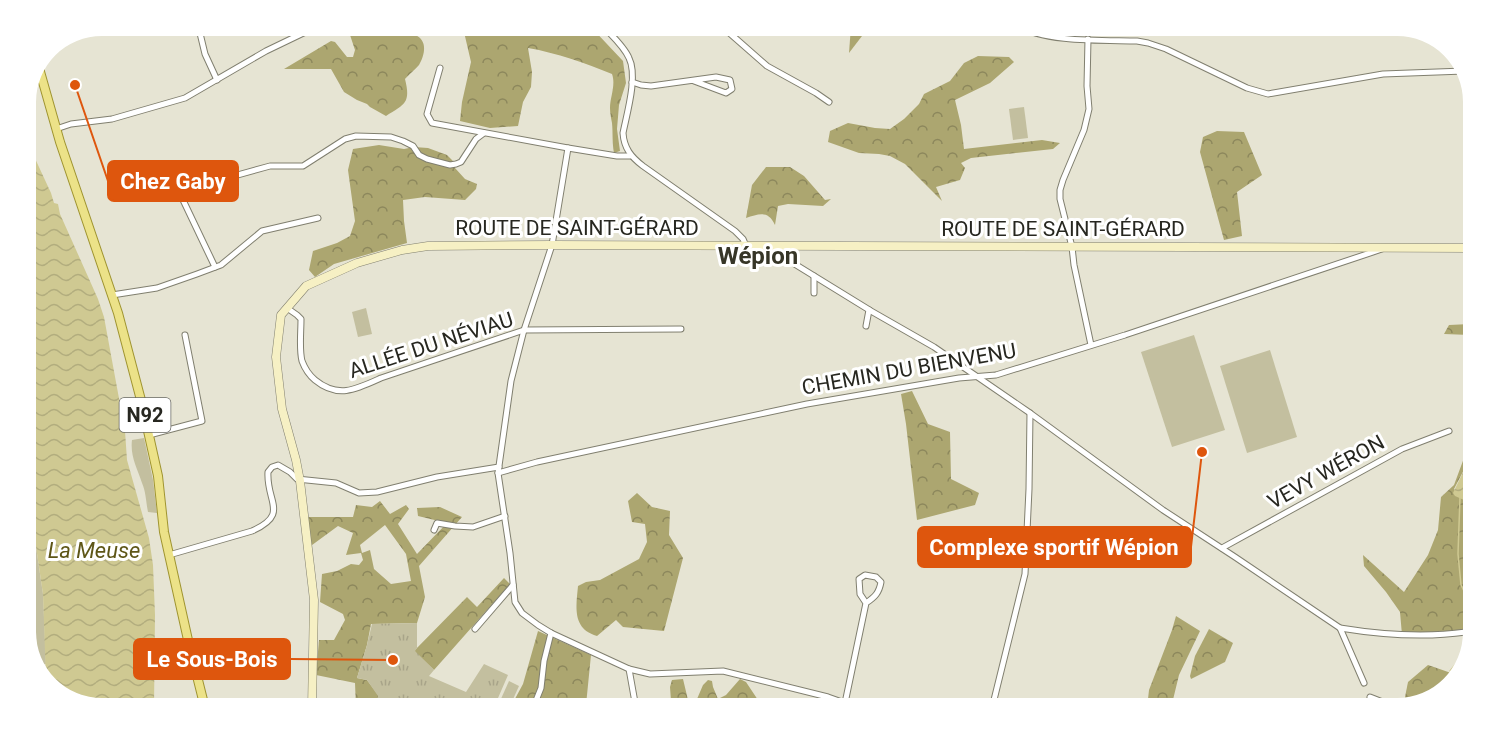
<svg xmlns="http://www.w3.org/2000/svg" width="1499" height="734" font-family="Roboto,sans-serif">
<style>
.built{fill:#dfdcc3}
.green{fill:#c3bf9f}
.forest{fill:url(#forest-crowns);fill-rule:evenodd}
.park{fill:url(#park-tufts)}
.water{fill:url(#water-waves)}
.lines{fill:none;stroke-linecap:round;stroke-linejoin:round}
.stream{stroke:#cfc992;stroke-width:1.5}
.minor-casing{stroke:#807f6f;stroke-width:7}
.secondary-casing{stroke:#807f6f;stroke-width:9}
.primary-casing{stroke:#9f9430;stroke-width:10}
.minor{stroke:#fff;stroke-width:5}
.secondary{stroke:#f6f0c4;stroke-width:8}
.primary{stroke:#ece288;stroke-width:8}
.rail{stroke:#57574d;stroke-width:1.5}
.labels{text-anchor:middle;stroke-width:6;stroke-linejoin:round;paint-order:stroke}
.shield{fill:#fff;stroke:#686863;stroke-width:1.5}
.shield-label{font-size:20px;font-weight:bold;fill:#272720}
.street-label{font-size:21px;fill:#272720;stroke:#fff}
.water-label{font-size:22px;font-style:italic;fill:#5e5617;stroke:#fff}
.quarter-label{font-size:24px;font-weight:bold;fill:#363527;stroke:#fff}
.leader{fill:none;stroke:#de560d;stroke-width:2}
.callout-dot{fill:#de560d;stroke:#fff;stroke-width:2}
.callout{fill:#de560d;stroke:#de560d;stroke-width:2}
.callout-label{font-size:22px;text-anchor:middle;font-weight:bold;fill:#fff}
</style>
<defs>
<pattern id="forest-crowns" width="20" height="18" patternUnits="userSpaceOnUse" patternTransform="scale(1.5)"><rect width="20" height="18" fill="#aca670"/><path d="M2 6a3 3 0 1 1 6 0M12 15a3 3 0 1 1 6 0" fill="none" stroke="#8c875c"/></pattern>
<pattern id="park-tufts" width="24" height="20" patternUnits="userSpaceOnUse" patternTransform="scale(1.5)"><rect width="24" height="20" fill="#c3bf9f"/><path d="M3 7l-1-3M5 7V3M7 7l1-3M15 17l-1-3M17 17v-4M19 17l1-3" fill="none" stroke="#a8a489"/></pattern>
<pattern id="water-waves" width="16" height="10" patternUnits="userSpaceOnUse" patternTransform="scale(1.5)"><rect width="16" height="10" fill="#cfc992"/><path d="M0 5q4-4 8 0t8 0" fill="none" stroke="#b2ad7e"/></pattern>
</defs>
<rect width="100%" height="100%" fill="#e6e4d3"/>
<polygon class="built" points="26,554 29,570 36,632 38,672 26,637"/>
<g class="green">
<polygon points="1024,107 1028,138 1013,140 1009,109"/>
<polygon points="366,308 372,334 358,337 352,312"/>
<polygon points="1194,335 1225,430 1172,447 1141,352"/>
<polygon points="1270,350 1297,437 1247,453 1220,366"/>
<path d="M144,438l9,42 4,33 -9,-1c-2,-10 -2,-20 -6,-29 -5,-15 -12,-27 -10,-43z"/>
<polygon points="26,479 43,594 46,664 37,665 36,632 29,570 26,554"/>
<polygon points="509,681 519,686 510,706 500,701"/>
</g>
<g class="forest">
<path d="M347,26h47l6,7c4,0 11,0 15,2 13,5 10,20 4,30 -4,5 -10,9 -14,14 6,24 0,25 -19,37l-16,-9 -3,-3 -10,-4 -13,-8 -13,-23h-47l47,-28 4,1 12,15h6l2,-7z"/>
<path d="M466,26h124l33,35 3,22 -7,22 -2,24 3,22 -6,2c-2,-11 -1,-20 -2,-30 -1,-5 -2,-10 -2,-15 0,-11 6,-23 2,-34 -27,-11 -55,-21 -84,-26l4,24 -1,15 -8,15 -5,24 -28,2 -30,-7 2,-19 9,-40 -7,-30z"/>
<polygon points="851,26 866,26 862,36 849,53"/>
<polygon points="978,56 1009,57 1014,62 990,83 955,100 961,125 964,149 1042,140 1060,143 1053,149 971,158 961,163 965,168 960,180 936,187 942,201 905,164 890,156 879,154 859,153 828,142 830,131 848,123 875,128 890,129 904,119 919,104 924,94 950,81 964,63"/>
<polygon points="1217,131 1244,132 1262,175 1237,192 1242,236 1224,240 1200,152 1203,137"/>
<polygon points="379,145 404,149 414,147 428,148 447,155 454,162 455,168 465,179 477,184 476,189 465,200 425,197 403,200 404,221 407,243 334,264 315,277 309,270 313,251 337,243 350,236 355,221 348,170 353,149"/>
<path d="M766,167h24l14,9 21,24 6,-1 -8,7 -35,-2 -10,2 -3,19c-7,-15 -16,-11 -29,-7l6,-33z"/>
<polygon points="1470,324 1470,335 1444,334 1449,325"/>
<polygon points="912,391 928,424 950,432 951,479 979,493 975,505 917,520 906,424 901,394"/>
<polygon points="1469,451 1468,462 1454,489 1464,500 1468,500 1466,635 1402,635 1400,612 1386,592 1364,566 1363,555 1404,592 1428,555 1438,530 1441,497 1454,485 1464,458"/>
<path d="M637,493l15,14 18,4 -1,24 14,23 -19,73 -41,-4 -7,-7 -19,16c-25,-7 -21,-29 -19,-50l8,-4 14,-2 39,-21 8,-17 -2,-18 -13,-2 -4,-21z"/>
<path d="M380,501l10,13 16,-9 3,4 -11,15 19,30 30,-31 -29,-7 -1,-8 23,-1 22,10 -43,49 6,31 -8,26 -46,1 -4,21 -10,33 10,2 12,16 -4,12h-19l-1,-25 -39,-8 3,-35h15l11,-20 -2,-6 -23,-12 2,-28 15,-3 14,-7 8,1 4,-5 -2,-7 -15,2 7,-22 -15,-7 -30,22 -4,-31h49l3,-12 16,2zM385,525l21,29 5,27 -20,3 -17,-15 -4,-19 -8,3 -2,-8z"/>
<polygon points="504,578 510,584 434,670 414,651 467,597 477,607"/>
<polygon points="1176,616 1200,631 1179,675 1171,708 1147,708 1149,690 1172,630"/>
<polygon points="1209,629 1233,643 1225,662 1191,679 1190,676 1195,656"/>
<polygon points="538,631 591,655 586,705 588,708 510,708 523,684"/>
<polygon points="1428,665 1454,674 1455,677 1439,696 1403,707 1408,682"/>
<polygon points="683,679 688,700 697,699 703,685 708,680 712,681 713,687 718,699 726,695 740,679 746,682 758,700 777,708 661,708 665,707 671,701 670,687 672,680"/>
</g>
<polygon class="park" points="417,623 417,648 415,651 434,670 429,676 466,692 484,664 508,675 495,705 502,708 375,708 378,696 367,680 357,678 367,645 372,624"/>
<g class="water">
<polygon points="26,139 51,193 54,203 58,204 60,214 98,299 104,317 125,431 127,460 149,538 153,565 155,615 154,708 102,708 69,701 46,681 43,594 26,479"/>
<polygon points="1468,462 1468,500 1464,500 1455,496 1453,493"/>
</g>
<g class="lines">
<g class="stream">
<polyline points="1460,497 1458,554 1461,585 1464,591 1467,606"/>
<polyline points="1450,671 1460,659"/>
</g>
<g class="minor-casing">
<g id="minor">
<polyline points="198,25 205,54 217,80"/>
<path d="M602,25c9,10 22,21 27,33 9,18 -2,55 -6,75 1,15 8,24 20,33l92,65 8,8 3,7"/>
<polyline points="728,25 726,30 767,66 816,93 829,102"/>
<path d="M1018,25c26,18 87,15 119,16l11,2 18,6 81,39 21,6 115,-20 81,-3"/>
<polyline points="1088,39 1087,86 1089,109 1084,130 1063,180 1060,190 1060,199 1072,247 1074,265 1091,345"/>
<polyline points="440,68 427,114 432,123 568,148 617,156 630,156"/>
<polyline points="632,82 641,85 651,86 716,77 730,80 732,89 726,93 694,81"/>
<polyline points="56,129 71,124 112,119 185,98 266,51 320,25"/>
<polyline points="568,148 552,245 524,330 511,381 498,473 510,553 515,602 522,613 538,625 551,633 629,669 650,674 723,671 828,697 859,708"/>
<polyline points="767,247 871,311 934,347 1030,413 1163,510 1235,557 1340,628 1364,683"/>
<polyline points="215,267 183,200 216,181 270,166 303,166 345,139 356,136 391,137 403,141 413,146 419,155 427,159 450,165 456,164 461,162 476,139 484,133"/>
<polyline points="814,293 814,276"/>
<polyline points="112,295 157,288 197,274 221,265 262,231 318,218"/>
<path d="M287,308l10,7 4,4c0,14 -2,30 1,42 3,8 7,14 13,19 23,19 42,9 66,-2l143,-48 157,-1"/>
<polyline points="866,326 869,310"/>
<polyline points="149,435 202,421 185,335"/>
<polyline points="498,473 537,462 807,404 959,378 996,375 1125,335 1382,249"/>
<polyline points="434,530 437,523 455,526 473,527 505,516"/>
<polyline points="1222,548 1402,449 1449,431"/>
<path d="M169,555l83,-24c38,-17 14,-29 16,-59l4,-5 6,-2 12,7 7,7 39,4 23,10 18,-1 60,-15 62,-10"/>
<path d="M1340,628c43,7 84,10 126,4"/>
<polyline points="475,629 513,585"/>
<polyline points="629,669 636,708"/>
<polyline points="1370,697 1398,708"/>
<path d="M845,703l21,-100 -6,-9 -1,-15 6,-4 11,2 5,5c-2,11 -6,15 -15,21"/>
<polyline points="533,708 541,688 544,661 551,633"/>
<polyline points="992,708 1025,574 1029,489 1030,413"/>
</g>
</g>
<g class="secondary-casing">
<polyline id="secondary" points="312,708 314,600 300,481 296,460 282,409 276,357 281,315 306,286 357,263 402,250 428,246 552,245 1471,248"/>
</g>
<g class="primary-casing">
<polyline id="primary" points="39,68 60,142 118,313 142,404 158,476 164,532 188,640 205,708"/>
</g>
<use href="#minor" class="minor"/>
<use href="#secondary" class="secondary"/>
<use href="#primary" class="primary"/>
<polyline class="rail" points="26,573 30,599 34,662"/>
</g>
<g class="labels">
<rect class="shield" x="119.5" y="398" width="51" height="34" rx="4.5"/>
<g class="shield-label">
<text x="145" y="422">N92</text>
</g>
<g class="street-label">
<text x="577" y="235">ROUTE DE SAINT-GÉRARD</text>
<text x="1063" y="236">ROUTE DE SAINT-GÉRARD</text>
<text transform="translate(431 345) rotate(-18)" y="7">ALLÉE DU NÉVIAU</text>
<text transform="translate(909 369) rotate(-10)" y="7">CHEMIN DU BIENVENU</text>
<text transform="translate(1326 472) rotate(-29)" y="7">VEVY WÉRON</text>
</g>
<g class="water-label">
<text x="94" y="558">La Meuse</text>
</g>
<g class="quarter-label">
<text x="758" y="264">Wépion</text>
</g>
</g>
<path d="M0 0H1499V734H0ZM102 36H1397A66 66 0 0 1 1463 102V632A66 66 0 0 1 1397 698H102A66 66 0 0 1 36 632V102A66 66 0 0 1 102 36Z" fill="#fff" fill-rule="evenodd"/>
<path class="leader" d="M75 85L108 181M1202 452L1191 547M393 660L290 659"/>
<g class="callout-dot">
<circle cx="75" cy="85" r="6"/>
<circle cx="1202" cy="452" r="6"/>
<circle cx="393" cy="660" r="6"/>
</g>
<g class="callout">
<rect x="108" y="161" width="130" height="40" rx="6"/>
<rect x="918" y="527" width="273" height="40" rx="6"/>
<rect x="134" y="639" width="156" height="40" rx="6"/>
</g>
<g class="callout-label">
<text x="173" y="189">Chez Gaby</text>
<text x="1054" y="555">Complexe sportif Wépion</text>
<text x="212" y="667">Le Sous-Bois</text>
</g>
</svg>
